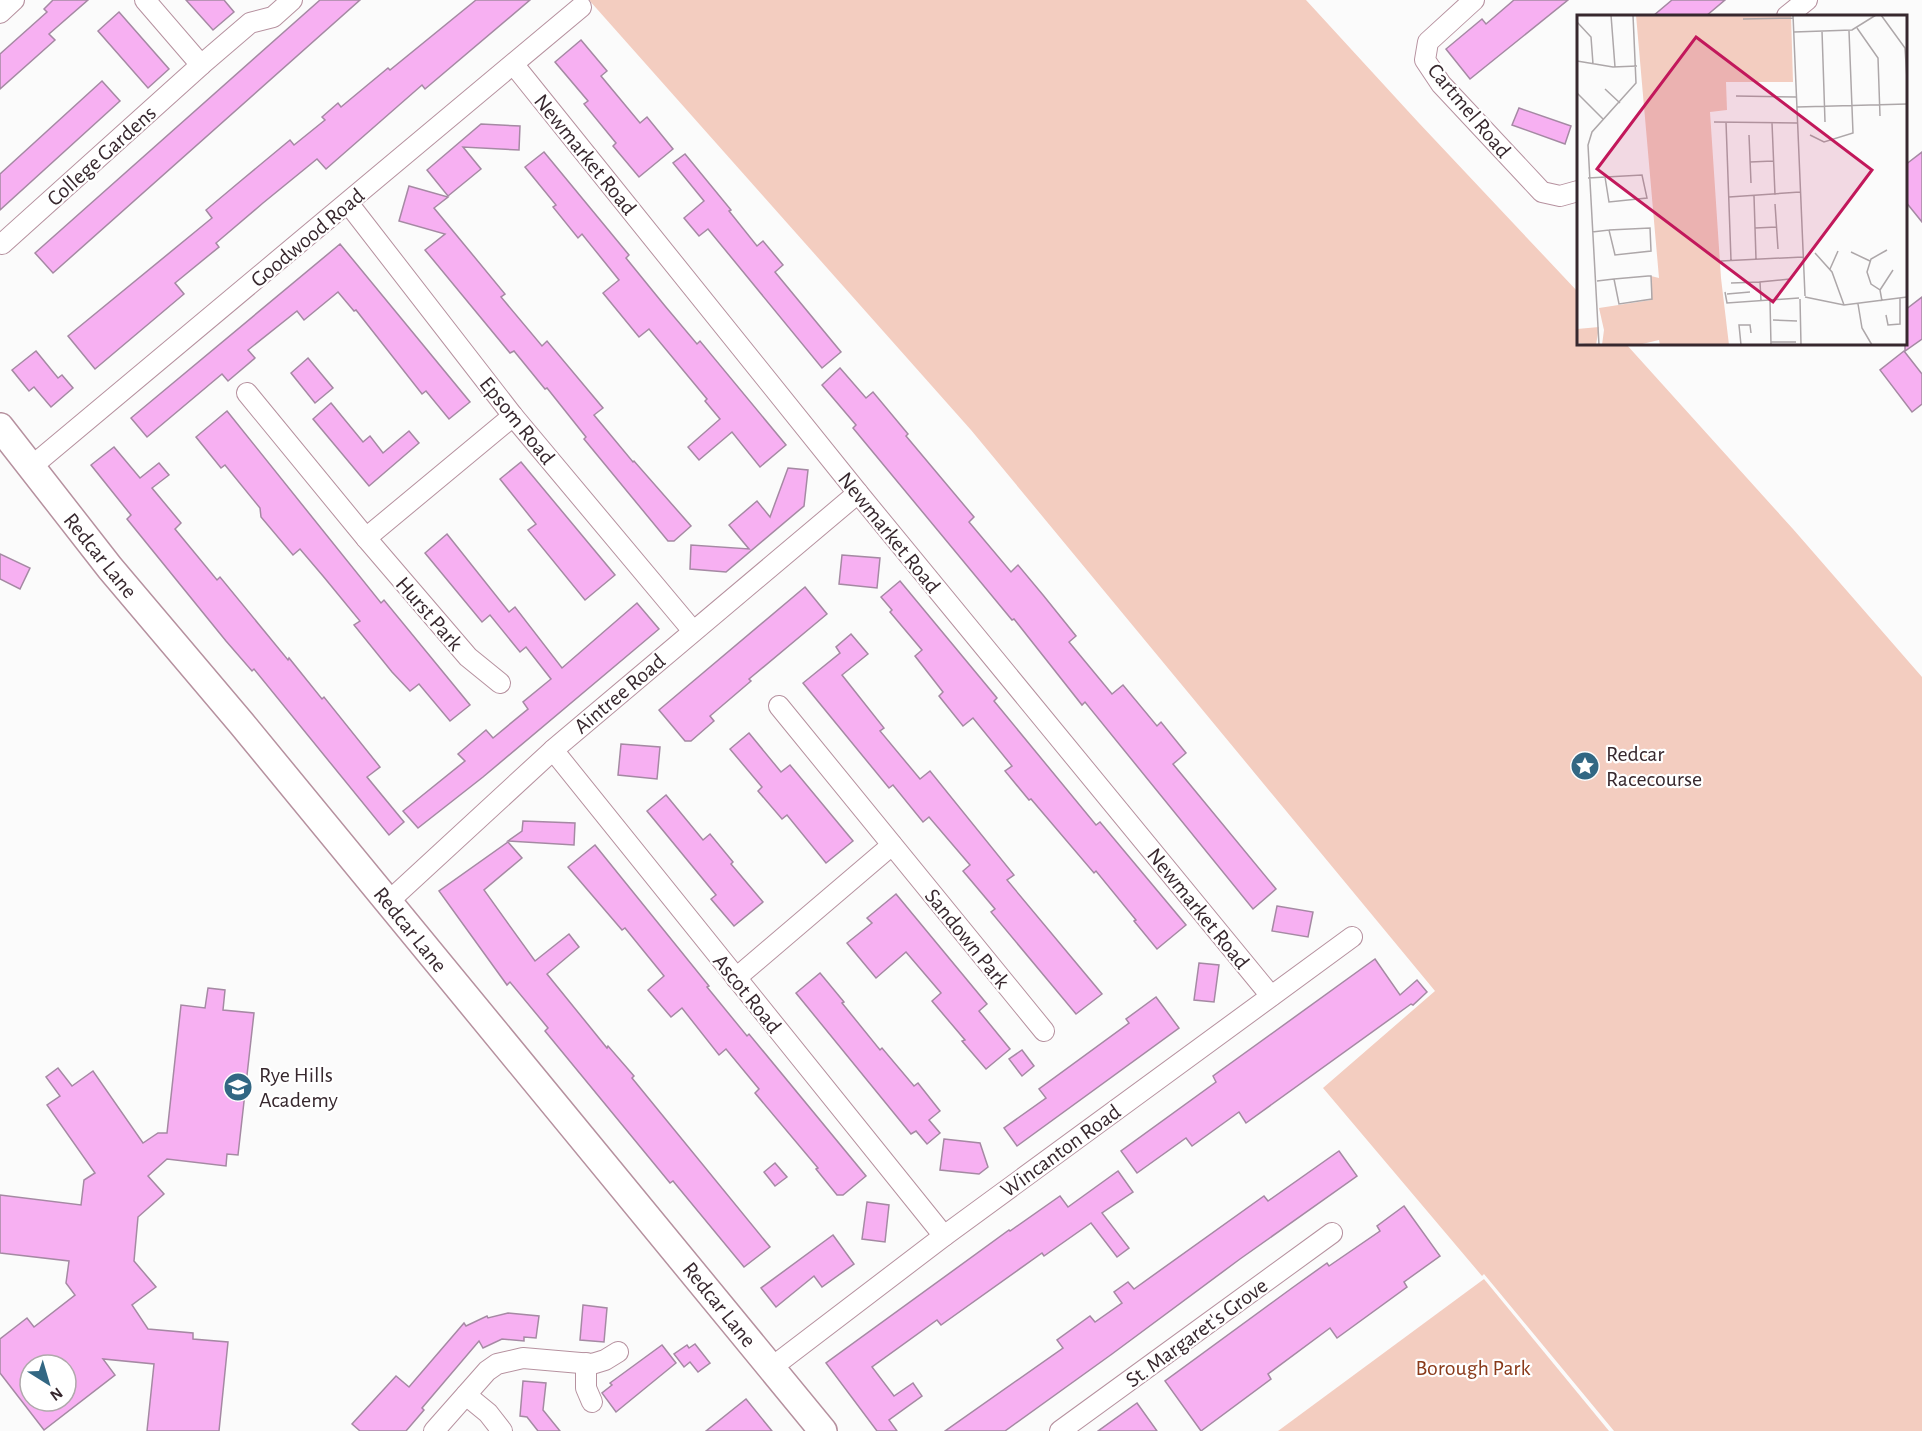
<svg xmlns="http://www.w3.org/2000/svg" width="1922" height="1431" font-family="'Alegreya Sans',sans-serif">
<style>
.green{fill:#f3cdc0}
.building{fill:#f7b0f2;stroke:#a589a3;stroke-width:1.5;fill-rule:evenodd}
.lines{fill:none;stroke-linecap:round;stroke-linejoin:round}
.street-casing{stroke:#b6919f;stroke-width:22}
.secondary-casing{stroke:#b6919f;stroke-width:30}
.street{stroke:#fff;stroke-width:20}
.secondary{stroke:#fff;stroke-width:27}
.labels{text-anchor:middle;stroke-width:4.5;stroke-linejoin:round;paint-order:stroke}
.street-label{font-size:22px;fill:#37282e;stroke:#fff}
.poi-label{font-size:22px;fill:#37282e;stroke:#fff;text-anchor:start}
.park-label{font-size:22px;fill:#893a1a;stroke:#fff}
.inset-road{fill:none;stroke:#ada7a9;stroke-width:1.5}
.view{fill:#c2185b;fill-opacity:0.15;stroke:#c2185b;stroke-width:3}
.inset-edge{fill:none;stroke:#37282e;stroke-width:3}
</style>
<rect width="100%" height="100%" fill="#fbfbfb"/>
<g class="green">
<polygon points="589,0 1306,0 1418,122 1578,292 1578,344 1626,344 1793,529 1922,677 1922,1431 1614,1431 1484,1274 1482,1276 1323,1088 1435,991 971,430"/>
<polygon points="1484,1279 1609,1431 1278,1431"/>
</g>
<g class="building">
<polygon points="53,0 88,0 49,34 55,40 0,89 0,54 47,12 44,9"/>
<polygon points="186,0 224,0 234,12 213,30"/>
<polygon points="320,0 360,0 53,273 35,253"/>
<polygon points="476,0 530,0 425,89 422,85 326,169 317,159 263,203 216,243 219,247 175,283 184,294 95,369 68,336 212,218 206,210 243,179 290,140 294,145 325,120 322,117 338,103 341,107 388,68 390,70"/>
<polygon points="1514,0 1568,0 1470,79 1446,49 1482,19 1486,24"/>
<polygon points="1672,0 1725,0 1706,16 1653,16"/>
<polygon points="119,12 169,69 148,88 98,31"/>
<polygon points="581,40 607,71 601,76 640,123 647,117 673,149 639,177 613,146 616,143 584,104 588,101 555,62"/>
<polygon points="102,81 120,101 0,210 0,174"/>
<polygon points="1519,108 1571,126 1565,144 1512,125"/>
<polygon points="481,124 520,126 519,150 463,147 481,169 448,196 427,170"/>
<polygon points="544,152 629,255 626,258 665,306 697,344 700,341 786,445 760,467 732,432 699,460 688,447 720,419 705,401 707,399 649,329 639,337 603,293 619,280 582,234 578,238 553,207 556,205 525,167"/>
<polygon points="1922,152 1922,222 1905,201 1905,165"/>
<polygon points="685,154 731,210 729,211 757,246 763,241 783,265 775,272 841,352 822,368 708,229 699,236 684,218 704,201 673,163"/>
<polygon points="409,186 448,197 434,208 505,294 501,297 542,346 547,341 603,408 594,415 633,462 634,461 691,526 674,541 668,541 584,439 586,437 547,388 545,389 514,351 510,353 425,250 445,234 399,221"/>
<polygon points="340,244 470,402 449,419 426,391 422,394 356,310 354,311 338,292 304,320 297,311 248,350 255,358 228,381 222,374 147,437 131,418"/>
<polygon points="1922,297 1922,339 1905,351 1905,310"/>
<polygon points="36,351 58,378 62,375 73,388 51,407 34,387 29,391 12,370"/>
<polygon points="1904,351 1922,374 1922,404 1912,412 1880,370"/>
<polygon points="308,358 333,388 315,403 291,373"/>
<polygon points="840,368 866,398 873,392 908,434 906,436 974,517 969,522 1011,572 1018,565 1043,595 1076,636 1069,642 1112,694 1123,685 1157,726 1161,722 1186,753 1173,764 1276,889 1253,909 1085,702 1082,705 1014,619 1012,620 988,591 853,428 856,425 822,385"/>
<polygon points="331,403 363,442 370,436 383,453 409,431 419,443 369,486 313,419"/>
<polygon points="227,411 381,603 384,600 470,705 450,721 419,684 410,691 392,672 354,625 360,621 323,576 300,549 293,555 261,517 260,508 225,465 221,468 196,437"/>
<polygon points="114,447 140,478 159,463 169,475 152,488 181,523 175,529 217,580 220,577 288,660 289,658 322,699 324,697 380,767 367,777 404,822 389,835 254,669 252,671 226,641 127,519 131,515 91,465"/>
<polygon points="521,462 615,575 585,600 528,530 536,524 500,479"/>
<polygon points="788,468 808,470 804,506 726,572 690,569 691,545 749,549 729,525 757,501 770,517"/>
<polygon points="447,534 509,612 515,607 562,668 637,603 659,629 483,777 418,828 403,811 465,761 458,754 486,730 493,738 528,709 523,702 551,679 526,647 520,652 490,615 482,622 425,553"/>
<polygon points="0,554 30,568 20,589 0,579"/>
<polygon points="842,555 880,558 877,588 839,584"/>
<polygon points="900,581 997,698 994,701 1096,825 1100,822 1186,925 1157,949 1134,921 1136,920 1096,871 1094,873 1031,799 1029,800 1005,771 1012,766 973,718 963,726 939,696 943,692 915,656 922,650 890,612 892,610 881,597"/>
<polygon points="805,587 827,614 749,679 751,681 710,716 714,721 691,741 685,741 659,710"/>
<polygon points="851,634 868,654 842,675 884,728 880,731 920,779 930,771 1014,875 1007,880 1102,994 1076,1014 991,912 995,909 963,871 970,865 929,817 923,822 893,785 889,788 803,683 840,653 836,647"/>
<polygon points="749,733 781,772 790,765 853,841 826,863 787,815 782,819 758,791 762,787 730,749"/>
<polygon points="621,744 660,747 657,779 618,775"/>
<polygon points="666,795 703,840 710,834 733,862 731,864 763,902 734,926 711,899 716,895 647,811"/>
<polygon points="523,821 575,823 574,845 508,841 522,831"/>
<polygon points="508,842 522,858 484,890 535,961 569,934 579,947 547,974 607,1048 608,1046 634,1076 632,1078 770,1247 744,1267 673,1181 670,1183 582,1076 545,1031 548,1028 510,982 507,985 439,891"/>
<polygon points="595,845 709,986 707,987 747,1036 749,1034 866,1176 843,1195 837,1195 816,1169 818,1168 755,1093 759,1089 726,1049 719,1055 682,1008 671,1017 648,990 664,976 625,928 622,930 568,867"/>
<polygon points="896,894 987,1004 979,1011 1010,1049 986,1069 962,1041 965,1040 932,1001 941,993 906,952 876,978 847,943 872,923 867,918"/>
<polygon points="1277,906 1313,912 1308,937 1272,931"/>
<polygon points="1375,959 1400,995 1417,980 1427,992 1413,1005 1411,1004 1246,1123 1239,1112 1192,1146 1186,1138 1137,1173 1121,1151 1216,1082 1213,1076"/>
<polygon points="1199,963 1219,965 1214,1002 1194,1000"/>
<polygon points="820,973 844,1002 842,1003 880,1050 882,1048 914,1086 918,1083 940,1111 929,1120 940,1133 927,1144 916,1131 911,1134 796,993"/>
<path d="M208,988l17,2 -2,20 31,3 -16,142 -11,-1 -1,12 -59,-7 -19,17 16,18 -26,23 -4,44 22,26 -24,18 16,24 45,4v6l35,3 -9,89h-72l7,-67 -51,-5 12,16 -71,55 -44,-57v-34l27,-21 7,9 41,-32 -9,-12 3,-22 -69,-8v-58l81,10 3,-25 11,-7 -48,-68 13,-9 -14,-19 12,-9 14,18 21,-15 50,72 15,-10h9l14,-128 24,3zM30,1365h36v36h-36z"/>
<polygon points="1156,997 1179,1028 1017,1146 1004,1128 1046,1098 1039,1089 1129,1023 1126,1019"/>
<polygon points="1022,1050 1034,1066 1022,1076 1009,1059"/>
<polygon points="944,1139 980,1143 988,1167 979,1174 940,1170"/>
<polygon points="1339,1151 1357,1176 1240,1259 1112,1354 1005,1431 945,1431 1063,1348 1057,1340 1090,1316 1095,1322 1122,1303 1114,1292 1128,1282 1134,1289 1264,1196 1268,1201"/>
<polygon points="775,1163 787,1177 775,1186 764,1172"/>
<polygon points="1118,1171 1133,1192 1102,1213 1129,1248 1117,1257 1091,1223 1044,1256 1042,1253 941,1325 937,1320 872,1367 894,1396 913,1383 922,1396 889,1420 897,1431 877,1431 826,1363 1009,1230 1010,1231 1060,1196 1068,1207"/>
<polygon points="867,1202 889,1205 885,1242 862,1239"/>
<polygon points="1404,1206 1440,1256 1404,1282 1407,1287 1337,1338 1330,1328 1268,1374 1271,1379 1201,1431 1165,1381 1292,1288 1327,1263 1329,1266 1380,1231 1377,1226"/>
<polygon points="833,1235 854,1264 822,1287 814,1276 776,1307 761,1288"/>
<polygon points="583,1305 607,1308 604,1342 580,1340"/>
<polygon points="508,1313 539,1316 536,1338 524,1337 524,1341 502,1339 483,1348 479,1341 422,1408 424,1410 406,1431 360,1431 352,1424 396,1376 409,1387 464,1323 466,1326 487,1316 488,1318"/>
<polygon points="695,1344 710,1363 698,1372 690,1362 684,1367 674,1354 687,1345 689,1348"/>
<polygon points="662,1345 676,1363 616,1412 602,1393 612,1385 610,1383"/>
<polygon points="523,1381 546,1383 543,1410 560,1431 538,1431 527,1417 520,1416"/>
<polygon points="746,1399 772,1431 706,1431"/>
<polygon points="1137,1403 1157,1431 1098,1431"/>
</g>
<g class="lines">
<g class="street-casing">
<g id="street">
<polyline points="1474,0 1428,42 1425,60 1441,84 1542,192 1560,196 1578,191"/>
<polyline points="0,13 14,0"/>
<polyline points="1787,16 1807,0"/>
<polyline points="201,65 250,23 273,17 292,0"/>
<polyline points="514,65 858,493 1271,996"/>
<polyline points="348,203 513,416 693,631"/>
<polyline points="2,244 201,65 145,0"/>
<polyline points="247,393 366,538 468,657 500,683"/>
<polyline points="31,467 581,7"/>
<polyline points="366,538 513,416"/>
<polyline points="779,706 1044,1031"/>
<polyline points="553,750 944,1236"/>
<polyline points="388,902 553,750 858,493"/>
<polyline points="736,978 892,845"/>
<polyline points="586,1363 586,1388 592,1402"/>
<polyline points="771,1368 944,1236 1352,937"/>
<polyline points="466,1395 488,1413 502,1431"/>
<polyline points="434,1431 487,1371 497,1364 523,1358 592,1364 605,1360 618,1352"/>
<polyline points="1060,1431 1332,1233"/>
</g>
</g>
<g class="secondary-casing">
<polyline id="secondary" points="0,427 110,568 242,724 823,1431"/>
</g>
<use href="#street" class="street"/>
<use href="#secondary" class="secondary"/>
</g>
<defs>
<g id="sight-disc" transform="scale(1.5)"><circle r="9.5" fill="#326783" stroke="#fff"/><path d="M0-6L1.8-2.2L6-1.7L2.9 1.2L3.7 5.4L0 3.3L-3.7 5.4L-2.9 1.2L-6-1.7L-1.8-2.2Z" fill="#fff"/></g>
<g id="school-disc" transform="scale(1.5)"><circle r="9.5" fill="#326783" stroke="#fff"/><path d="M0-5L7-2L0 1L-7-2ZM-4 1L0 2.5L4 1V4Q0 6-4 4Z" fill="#fff"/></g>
</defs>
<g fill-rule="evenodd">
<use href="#sight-disc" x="1585" y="766"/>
<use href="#school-disc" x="238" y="1087"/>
</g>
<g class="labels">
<g class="street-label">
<text transform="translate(1470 110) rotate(50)" y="8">Cartmel Road</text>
<text transform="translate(586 154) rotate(51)" y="8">Newmarket Road</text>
<text transform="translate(101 155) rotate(-42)" y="8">College Gardens</text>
<text transform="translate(307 237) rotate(-40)" y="8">Goodwood Road</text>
<text transform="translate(518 420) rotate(51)" y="8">Epsom Road</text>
<text transform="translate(890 532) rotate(51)" y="8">Newmarket Road</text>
<text transform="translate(101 555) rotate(51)" y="8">Redcar Lane</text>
<text transform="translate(430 613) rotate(49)" y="8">Hurst Park</text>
<text transform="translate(619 693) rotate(-40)" y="8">Aintree Road</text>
<text transform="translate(1199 908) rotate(51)" y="8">Newmarket Road</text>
<text transform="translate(411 929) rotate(51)" y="8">Redcar Lane</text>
<text transform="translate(968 938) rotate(51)" y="8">Sandown Park</text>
<text transform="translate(748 993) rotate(51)" y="8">Ascot Road</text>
<text transform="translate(1060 1150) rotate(-36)" y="8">Wincanton Road</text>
<text transform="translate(720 1304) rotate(51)" y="8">Redcar Lane</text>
<text transform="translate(1196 1332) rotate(-36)" y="8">St. Margaret's Grove</text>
</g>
<g class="poi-label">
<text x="1606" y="761">Redcar<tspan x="1606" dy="25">Racecourse</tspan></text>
<text x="259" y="1082">Rye Hills<tspan x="259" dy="25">Academy</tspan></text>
</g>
<g class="park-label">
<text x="1473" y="1375">Borough Park</text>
</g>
</g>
<g transform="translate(1577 15)">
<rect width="330" height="330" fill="#fbfbfb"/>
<path d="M59,0h155l2,67h-67l1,28 -17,2 11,166 8,67h-69l-1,-5 -21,5h-36l2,-15 -5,-22 52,-8v-24l8,2zM22,312l-3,18 -19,-2v-14z" fill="#f3cdc0"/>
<path class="inset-road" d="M34,0l4,52M216,0l12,281M304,0l24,33 2,31M166,4l50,-1M0,7l14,15 2,27M280,13l21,30 2,58M245,16l3,91M217,17l58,-2 24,-15M0,46l36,6 24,-1M28,74l15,14M0,78l26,26M159,81l60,1M220,92l110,-3M137,107l83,1M149,107l5,138M195,108l3,72M172,120l2,48M233,120l14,7 29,-9 -4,-102M173,147l23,-1M11,163l54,-3 5,23 -38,4 -4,-25M177,181l2,63M152,182l71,-5M198,189l3,45M178,213l22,-1M15,217l17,-2 6,25 36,-4 -1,-23 -41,2M274,237l19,9M238,238l17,19 12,33M144,246l82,-4M253,254l8,-18M20,266l17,-2 34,-3h3l1,23 -33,5 -5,-25M154,268l29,-1M303,275l13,-20M148,277l2,11 72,-5M150,279l23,-2M228,282l39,8 63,-8M223,284l1,46M184,286l-1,-19 30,-3M193,286l1,44M305,286l-2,-11 -9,-6 -4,-12 4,-13 16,-9M281,289l4,24 10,17M309,300l2,10 12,-1v-26M196,305l24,1M194,327h25M22,330l-11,-200 4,-13 44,-49 -3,-68M164,330l-2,-20h11l1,8"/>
<path class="view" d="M119,22l176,133 -99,132 -176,-133z"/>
<rect width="330" height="330" class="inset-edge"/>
</g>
<g transform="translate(48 1383) rotate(143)"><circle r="28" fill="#ffffff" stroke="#afa9ab" stroke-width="1.5"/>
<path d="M0-4.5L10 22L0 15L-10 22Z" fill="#326783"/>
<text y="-9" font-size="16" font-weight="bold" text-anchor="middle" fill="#37282e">N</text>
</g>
</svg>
